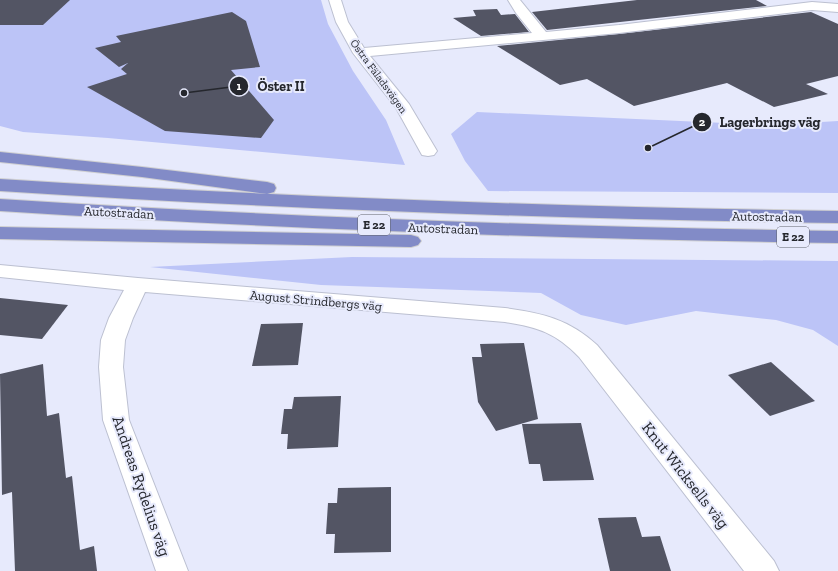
<svg xmlns="http://www.w3.org/2000/svg" width="838" height="571" font-family="'Zilla Slab',serif">
<style>
.green{fill:#bcc4f7}
.building{fill:#535564}
.lines{fill:none;stroke-linecap:round;stroke-linejoin:round}
.minor-casing{stroke:#bcc0d1;stroke-width:2}
.motorway-casing{stroke:#cfcfd1;stroke-width:2}
.minor{fill:#fff;fill-rule:evenodd}
.motorway{fill:#828bc7;fill-rule:evenodd}
.labels{text-anchor:middle;stroke-width:4;stroke-linejoin:round;paint-order:stroke}
.far-street-label{font-size:11px;fill:#25272d;stroke:#e7eafc}
.shield{fill:#e7eafc;stroke:#5f626b;stroke-width:1}
.shield-label{font-size:12px;font-weight:bold;fill:#25272d}
.street-label{font-size:13px;fill:#25272d;stroke:#e7eafc}
.near-street-label{font-size:16px;fill:#25272d;stroke:#e7eafc}
.leader{fill:none;stroke:#25272d;stroke-width:1.5}
.callout-dot{fill:#25272d;stroke:#e7eafc;stroke-width:1.5}
.mark-label{font-size:12px;text-anchor:middle;font-weight:bold;fill:#fff}
.callout-label{font-size:14px;text-anchor:middle;font-weight:bold;fill:#25272d;stroke:#e7eafc;stroke-width:4;stroke-linejoin:round;paint-order:stroke}
</style>
<rect width="100%" height="100%" fill="#e7eafc"/>
<g class="green">
<polygon points="0,0 321,0 328,24 353,71 386,120 405,165 108,138 23,132 0,126"/>
<polygon points="477,112 771,125 838,121 838,193 488,191 465,161 451,134"/>
<polygon points="352,257 838,261 838,346 813,330 776,320 696,311 626,325 581,315 541,293 321,285 150,267"/>
</g>
<g class="building">
<polygon points="0,0 70,0 43,25 0,25"/>
<polygon points="637,0 756,0 767,6 547,30 532,12"/>
<polygon points="497,9 501,15 515,14 529,32 481,36 453,18 476,16 473,10"/>
<polygon points="232,12 246,21 260,67 231,70 274,120 261,138 165,131 87,87 127,74 121,69 128,63 119,67 95,48 121,42 116,36"/>
<polygon points="811,12 838,24 838,76 806,84 828,94 774,107 727,83 634,106 587,79 560,85 497,46 619,34"/>
<polygon points="0,298 68,305 42,339 0,335"/>
<polygon points="303,323 298,365 252,366 261,324"/>
<polygon points="524,343 538,419 496,431 478,402 472,357 482,357 480,344"/>
<polygon points="771,362 815,401 770,416 728,375"/>
<polygon points="43,364 47,416 59,413 66,478 72,476 80,550 94,546 97,571 15,571 12,492 2,495 0,374"/>
<polygon points="341,396 338,447 287,449 288,434 281,434 284,409 292,409 294,397"/>
<polygon points="581,423 594,480 543,481 540,464 529,464 522,424"/>
<polygon points="391,487 391,552 334,553 335,534 326,534 328,503 337,503 338,488"/>
<polygon points="636,517 642,537 660,536 671,571 610,571 598,518"/>
</g>
<g class="lines">
<g class="minor-casing">
<g id="minor">
<polygon points="329,0 341,0 348,22 364,48 532,33 516,13 508,0 520,0 546,32 619,25 812,2 838,4 838,12 812,10 619,33 370,56 409,104 437,151 434,155 428,156 422,155 396,108 353,53 336,22"/>
<path d="M0,265l138,13 367,30c37,5 64,11 92,37l177,216 5,10h-35l-165,-214c-23,-24 -41,-30 -74,-35l-360,-30 -12,26 -8,22 -2,27 6,53 59,151h-32l-53,-151 -4,-53 2,-27 8,-22 15,-28 -124,-13z"/>
</g>
</g>
<g class="motorway-casing">
<g id="motorway">
<polygon points="0,152 142,167 267,182 274,184 276,188 274,192 267,194 142,177 0,162"/>
<path d="M0,179c279,18 558,28 838,32v12c-280,-4 -559,-14 -838,-32z"/>
<path d="M0,199c279,18 558,28 838,32v12c-280,-4 -559,-14 -838,-32z"/>
<polygon points="0,227 411,235 418,237 421,241 418,245 411,247 0,239"/>
</g>
</g>
<use href="#minor" class="minor"/>
<use href="#motorway" class="motorway"/>
</g>
<g class="labels">
<g class="far-street-label">
<text transform="translate(379 76) rotate(54)" y="4">Östra Fäladsvägen</text>
</g>
<g class="shield">
<rect x="358" y="215" width="32" height="20" rx="3"/>
<rect x="777" y="227" width="32" height="20" rx="3"/>
</g>
<g class="shield-label">
<text x="374" y="229">E 22</text>
<text x="793" y="241">E 22</text>
</g>
<g class="street-label">
<text transform="translate(119 212) rotate(3)" y="5">Autostradan</text>
<text transform="translate(767 216) rotate(1)" y="5">Autostradan</text>
<text transform="translate(443 228) rotate(2)" y="5">Autostradan</text>
<text transform="translate(316 300) rotate(5)" y="5">August Strindbergs väg</text>
</g>
<g class="near-street-label">
<text transform="translate(686 475) rotate(52)" y="6">Knut Wicksells väg</text>
<text transform="translate(142 486) rotate(71)" y="6">Andreas Rydelius väg</text>
</g>
</g>
<path class="leader" d="M184 93L239 86M648 148L702 122"/>
<g class="callout-dot">
<circle cx="184" cy="93" r="4"/>
<circle cx="648" cy="148" r="4"/>
<circle cx="239" cy="86" r="10"/>
<circle cx="702" cy="122" r="10"/>
</g>
<g class="mark-label">
<text x="239" y="90">1</text>
<text x="702" y="126">2</text>
</g>
<g class="callout-label">
<text x="281" y="91">Öster II</text>
<text x="770" y="127">Lagerbrings väg</text>
</g>
</svg>
